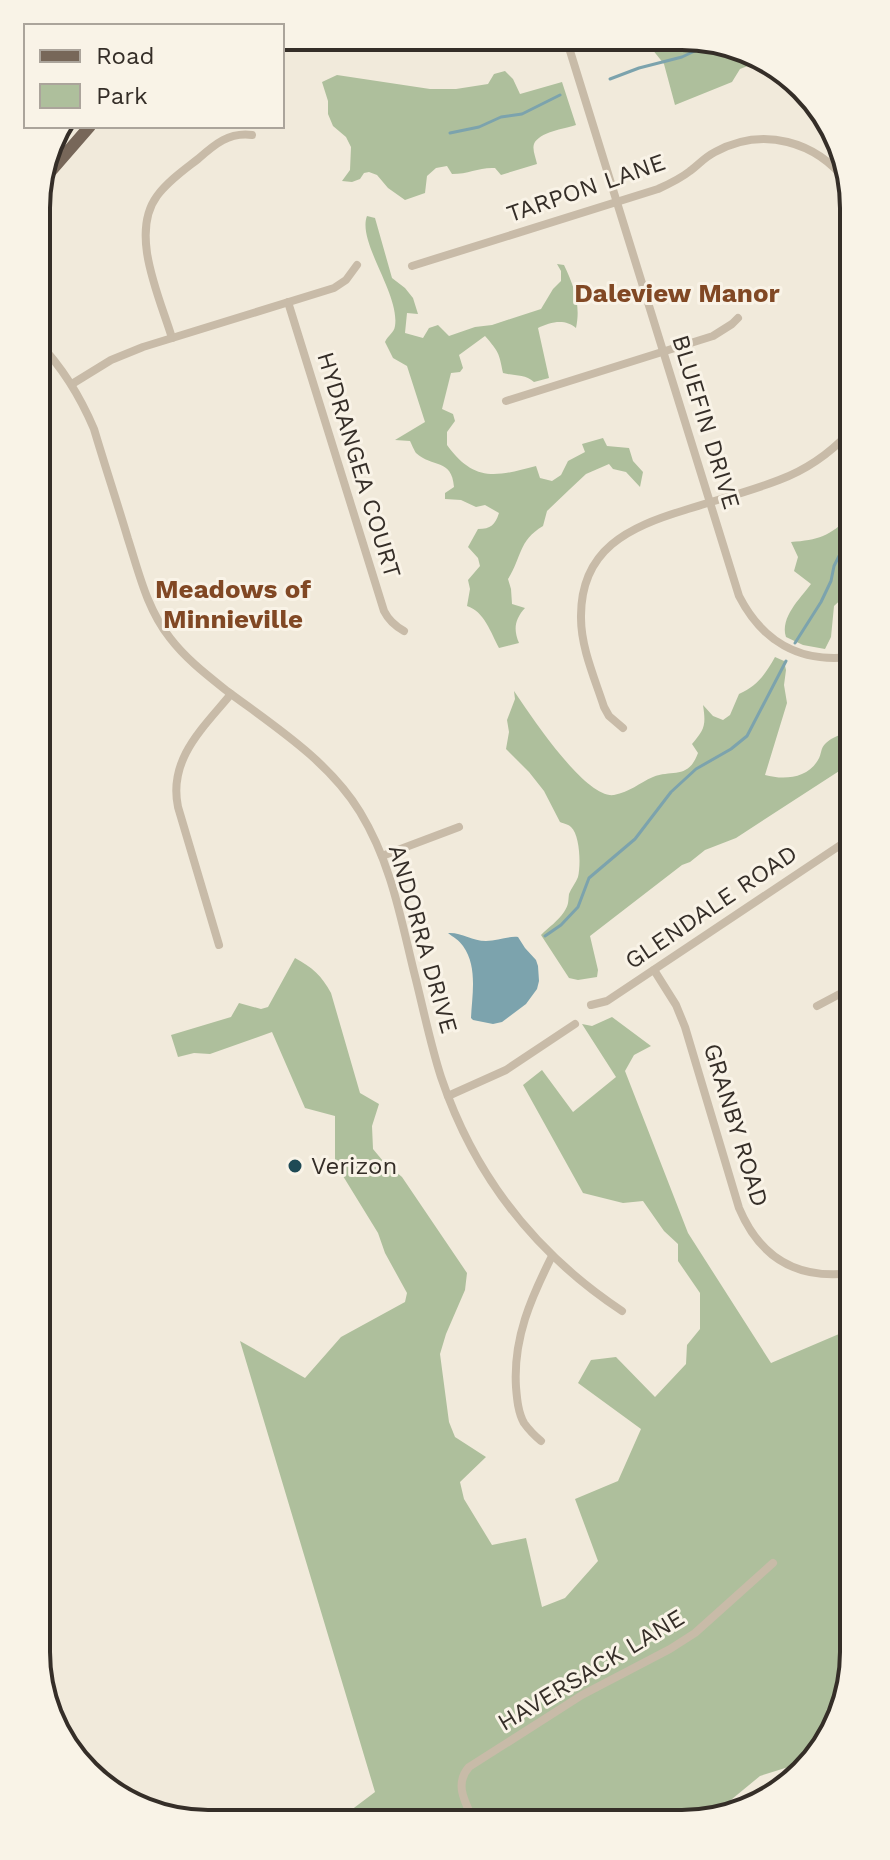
<svg xmlns="http://www.w3.org/2000/svg" width="890" height="1860" font-family="'Work Sans',sans-serif">
<style>
.green{fill:#aebf9c}
.water{fill:#7ca3ad}
.lines{fill:none;stroke-linecap:round;stroke-linejoin:round}
.stream{stroke:#7ca3ad;stroke-width:3}
.street{stroke:#c8bba8;stroke-width:8}
.primary{stroke:#776759;stroke-width:12}
.poi-dot{fill:#1f4a55;stroke:#f9f3e7;stroke-width:3}
.labels{text-anchor:middle;stroke-width:6;stroke-linejoin:round;paint-order:stroke}
.street-label{font-size:24px;fill:#352e28;stroke:#f9f3e7}
.poi-label{font-size:24px;fill:#352e28;stroke:#f9f3e7;text-anchor:start}
.neighbourhood-label{font-size:26px;font-weight:bold;fill:#814824;stroke:#f9f3e7}
.rim{fill:none;stroke:#352e28;stroke-width:4}
</style>
<rect width="100%" height="100%" fill="#f1eadb"/>
<g class="green">
<polygon points="644,39 715,39 762,62 755,63 740,69 732,82 675,105 664,64"/>
<path d="M505,71l8,8 7,15 42,-12 14,43c-12,4 -37,7 -42,19 -2,6 2,14 3,20l-36,11 -6,-7c-16,-1 -26,6 -43,6l-5,-8 -11,2 -9,8 -2,17 -20,7 -17,-12 -11,-13 -8,-3 -5,1 -4,6 -8,3 -10,-1 8,-11 1,-23 -5,-10 -13,-11 -5,-12v-13l-6,-19 15,-7 93,14h26l32,-5 6,-10z"/>
<path d="M367,216l8,2 17,60 13,10 8,10 5,16 -11,-1 -2,20 18,5 6,-10 9,-3 11,11 26,-9 17,-2 49,-16 12,-20 8,-8v-10l-4,-7 7,1c10,21 17,40 12,63 -11,-10 -26,-6 -38,0l11,50 -15,4c-9,-8 -20,-6 -31,-9 -4,-20 -4,-21 -18,-37l-26,19 4,13 -3,4 -9,1 -9,36 11,5 2,7 -8,11v13c27,37 48,32 89,21l4,12 12,3 9,-6 7,-14 17,-9 -3,-8 21,-6 4,8 22,2 4,13 10,11 -3,15 -14,-15 -13,-3 -4,-5 -23,10 -16,15 -23,22 -4,15c-25,15 -21,31 -35,53l3,10 1,15 13,4c-10,11 -12,21 -6,35l-20,5c-8,-15 -15,-37 -32,-42l3,-17 -2,-9 12,-14 -2,-8 -10,-11 10,-18c13,0 17,-4 21,-16l-14,-8 -9,2 -15,-7 -16,-1v-6l9,-6c-2,-29 -22,-19 -38,-34 -1,-1 -5,-10 -6,-12l-15,-1 30,-18 -18,-56 -14,-8 -8,-16c3,-7 9,-9 10,-16 5,-32 -38,-84 -28,-110z"/>
<path d="M849,517l1,74 -16,15 -3,31 -6,12 -22,-4 -17,-8c-6,-20 14,-38 25,-53l-17,-13 4,-14 -7,-15c27,-2 39,-6 58,-25z"/>
<path d="M775,657l9,4 2,9 -2,15 3,18 -22,72c18,5 42,4 53,-15 4,-6 2,-12 8,-17 6,-6 16,-9 24,-11v32l-114,74 -31,12 -15,12 -8,3 -92,71 8,34 -1,7 -19,3 -9,-2 -28,-43c8,-8 17,-14 23,-23 5,-8 4,-10 5,-18 2,-6 7,-11 9,-17 3,-12 2,-42 -7,-50 -3,-3 -6,-3 -11,-5l-16,-31 -15,-19 -23,-23 3,-17 -2,-12 8,-21 -1,-8c16,23 71,108 100,104 16,-3 25,-12 39,-18 20,-8 35,3 45,-24l-6,-9c13,-15 14,-19 11,-39l10,11 10,4 7,-5 9,-21c18,-8 26,-19 36,-37z"/>
<path d="M295,958c17,9 27,18 36,35l29,100 19,11 -7,22 1,23 10,12 19,16 65,96 -2,17 -19,44 -6,20 9,68 6,15 31,20 -26,25 4,17 28,46 34,-7 16,69 23,-9 33,-37 -23,-62 43,-18 23,-52 -63,-46 13,-23 25,-3 39,40 31,-33 1,-19 13,-16v-36l-22,-32v-17l-14,-13 -21,-30 -20,2 -40,-10 -60,-108 19,-15 31,42 43,-35 -34,-53 10,2 20,-9 39,29 -17,9 -9,16 63,162 83,130 68,-29 13,-3 2,333 -40,95 -54,17 -51,42 -174,1 -3,-5 -7,5 -187,1 37,-28 -135,-451 65,37 36,-41 64,-35 2,-9 -22,-40 -7,-20 -43,-70v-47l-30,-8 -33,-76 -62,22 -16,-1 -16,4 -7,-22 60,-18 8,-14 22,6 7,-2z"/>
</g>
<path class="water" d="M448,933c13,-1 24,8 38,8 11,0 21,-5 32,-4l7,11 11,12 2,6 1,15 -2,8 -11,15 -24,18 -9,2 -20,-4 -2,-2c1,-23 7,-51 -8,-72 -4,-6 -10,-9 -15,-13z"/>
<g class="lines">
<g class="stream">
<polyline points="610,79 639,68 682,57 701,48 721,42"/>
<polyline points="450,133 479,127 501,117 522,114 560,95"/>
<polyline points="795,643 821,602 831,581 834,566 839,556 849,548"/>
<polyline points="545,936 561,925 578,907 589,878 635,839 671,792 696,769 731,749 747,736 786,661"/>
</g>
<g class="street">
<path d="M566,38l173,558c23,45 60,67 111,61"/>
<path d="M412,266l246,-77c11,-5 22,-10 32,-18 8,-6 15,-14 25,-19 48,-26 101,-11 133,31"/>
<path d="M288,302l96,309c5,10 11,15 20,20"/>
<path d="M172,338c-12,-40 -43,-104 -15,-142 11,-15 27,-26 41,-37 17,-15 31,-27 54,-24"/>
<path d="M38,342c25,26 42,54 56,87 11,37 23,73 34,110 11,34 19,70 42,99 16,21 37,37 57,53 47,35 102,70 133,121 31,51 40,103 54,160 9,35 16,71 27,105 33,98 95,177 181,234"/>
<polyline points="72,384 111,360 143,347 334,288 346,280 357,265"/>
<polyline points="506,401 713,336 732,324 738,318"/>
<path d="M623,728l-14,-12 -5,-9c-9,-28 -23,-59 -23,-89 -1,-69 48,-91 104,-108 31,-10 63,-18 94,-30 27,-10 50,-26 70,-47"/>
<polyline points="382,856 459,827"/>
<path d="M219,945l-41,-138c-10,-48 25,-79 53,-113"/>
<path d="M654,970l22,35 9,22 54,181c21,50 59,72 113,65"/>
<polyline points="591,1005 607,1001 851,838"/>
<polyline points="817,1006 851,988"/>
<polyline points="448,1096 506,1070 575,1024"/>
<path d="M541,1441c-6,-5 -12,-11 -17,-18 -6,-11 -7,-24 -8,-36 -3,-49 15,-89 36,-131"/>
<path d="M473,1819c-8,-17 -19,-35 -4,-52l113,-72 88,-46 25,-16 78,-70"/>
</g>
<polyline class="primary" points="37,187 90,126"/>
</g>
<circle class="poi-dot" cx="295" cy="1166" r="8"/>
<g class="labels">
<g class="street-label">
<text transform="translate(586 188) rotate(-19)" y="8">TARPON LANE</text>
<text transform="translate(706 422) rotate(73)" y="8">BLUEFIN DRIVE</text>
<text transform="translate(359 465) rotate(73)" y="8">HYDRANGEA COURT</text>
<text transform="translate(711 907) rotate(-34)" y="8">GLENDALE ROAD</text>
<text transform="translate(423 939) rotate(74)" y="8">ANDORRA DRIVE</text>
<text transform="translate(736 1125) rotate(73)" y="8">GRANBY ROAD</text>
<text transform="translate(591 1670) rotate(-31)" y="8">HAVERSACK LANE</text>
</g>
<g class="poi-label">
<text x="311" y="1174">Verizon</text>
</g>
<g class="neighbourhood-label">
<text x="677" y="302">Daleview Manor</text>
<text x="233" y="598">Meadows of<tspan x="233" dy="30">Minnieville</tspan></text>
</g>
</g>
<path d="M0 0H890V1860H0ZM208 50H682A158 158 0 0 1 840 208V1652A158 158 0 0 1 682 1810H208A158 158 0 0 1 50 1652V208A158 158 0 0 1 208 50Z" fill="#f9f3e7" fill-rule="evenodd"/>
<path class="rim" d="M208 50H682A158 158 0 0 1 840 208V1652A158 158 0 0 1 682 1810H208A158 158 0 0 1 50 1652V208A158 158 0 0 1 208 50Z"/>
<rect x="24" y="24" width="260" height="104" fill="#f9f3e7" stroke="#aba49b" stroke-width="2"/>
<rect x="40" y="50" width="40" height="12" fill="#776759" stroke="#aba49b" stroke-width="2"/>
<text x="96" y="64" font-size="24" fill="#352e28">Road</text>
<rect x="40" y="84" width="40" height="24" fill="#aebf9c" stroke="#aba49b" stroke-width="2"/>
<text x="96" y="104" font-size="24" fill="#352e28">Park</text>
</svg>
